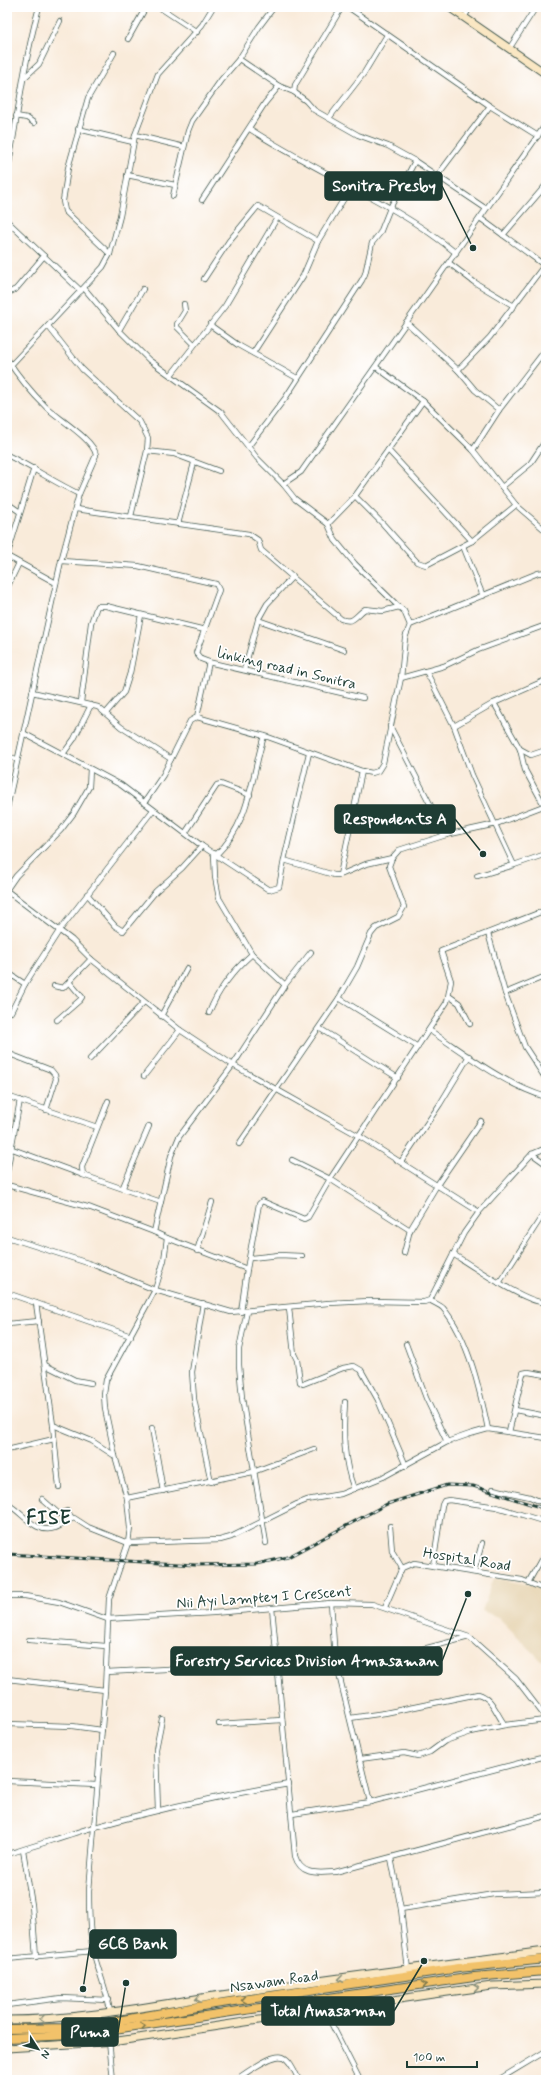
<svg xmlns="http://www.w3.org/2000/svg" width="553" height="2087" font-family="Mynerve,sans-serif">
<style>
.built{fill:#e9d9ba}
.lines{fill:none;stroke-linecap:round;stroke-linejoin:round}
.street-casing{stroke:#40574d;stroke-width:6}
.secondary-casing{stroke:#40574d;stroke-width:9}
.highway-casing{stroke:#40574d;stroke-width:10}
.street{stroke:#fff;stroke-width:4.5}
.secondary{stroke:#fae7c3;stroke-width:7}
.highway{stroke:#f2c26a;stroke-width:8}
.rail-casing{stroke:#1f3d34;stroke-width:3}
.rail{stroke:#fff;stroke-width:1.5;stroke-dasharray:4.5;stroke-linecap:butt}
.oneway{stroke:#8c927c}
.oneway2{stroke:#7e794c}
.labels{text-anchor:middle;stroke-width:3.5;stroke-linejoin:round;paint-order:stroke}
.street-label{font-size:15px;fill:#1f3d34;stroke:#fff}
.district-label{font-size:19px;font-weight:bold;letter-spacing:1px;fill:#1f3d34;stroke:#fff}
.leader{fill:none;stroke:#1f3d34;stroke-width:1.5}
.callout-dot{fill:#1f3d34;stroke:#fff;stroke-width:1.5}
.callout{fill:#1f3d34;stroke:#1f3d34;stroke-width:1.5}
.callout-label{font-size:16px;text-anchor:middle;font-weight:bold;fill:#fff}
</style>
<rect width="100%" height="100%" fill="#fff"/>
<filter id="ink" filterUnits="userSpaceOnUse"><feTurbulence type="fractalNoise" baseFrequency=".025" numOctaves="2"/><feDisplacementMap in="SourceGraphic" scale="8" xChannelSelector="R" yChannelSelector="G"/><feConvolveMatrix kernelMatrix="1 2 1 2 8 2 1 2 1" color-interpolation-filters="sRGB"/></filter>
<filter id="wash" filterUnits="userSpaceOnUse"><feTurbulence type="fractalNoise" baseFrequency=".012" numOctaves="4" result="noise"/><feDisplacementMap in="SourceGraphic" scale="16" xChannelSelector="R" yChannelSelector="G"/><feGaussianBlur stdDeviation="0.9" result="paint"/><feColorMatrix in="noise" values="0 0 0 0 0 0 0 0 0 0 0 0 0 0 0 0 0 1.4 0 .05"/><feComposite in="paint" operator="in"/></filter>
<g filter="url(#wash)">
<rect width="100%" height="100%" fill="#f9ebda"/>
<polygon class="built" points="494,1578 535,1586 546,1591 546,1656 542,1661 498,1617 482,1611"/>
</g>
<g filter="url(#ink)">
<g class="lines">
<g class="street-casing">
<g id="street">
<polyline points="159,7 197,32"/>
<polyline points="348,7 490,106 538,136"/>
<polyline points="464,18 470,7"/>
<polyline points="128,39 146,7"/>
<polyline points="509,49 536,7"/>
<polyline points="239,59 279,86 294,92 306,101 314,110 358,135 388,146 415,161 485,208"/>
<polyline points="24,78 39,64 60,21"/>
<polyline points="294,92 295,85 342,7"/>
<polyline points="16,116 27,118 34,123"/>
<polyline points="329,118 364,73 387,35"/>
<polyline points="78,129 133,142"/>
<path d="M250,129c67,44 144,73 206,124"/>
<polyline points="135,135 184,147"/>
<path d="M7,175c10,-56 17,-113 32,-168"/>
<polyline points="127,175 175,185"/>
<polyline points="437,176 490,106"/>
<polyline points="173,196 188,131 192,121 221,80 239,59 259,27 274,7"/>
<polyline points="202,200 265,103 279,86"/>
<polyline points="480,218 544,265"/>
<polyline points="7,221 81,291"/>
<polyline points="503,235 546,185"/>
<polyline points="110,254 65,211 63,201 68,168 88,98 114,53"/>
<polyline points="449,263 474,282 514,306"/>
<polyline points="204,279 229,241 258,206 318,241"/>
<polyline points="84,288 119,330 149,360 221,412 257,458 283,484 295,499 328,524 335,540 355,564 399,607"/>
<polyline points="7,290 10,292 16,289 44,256"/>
<polyline points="184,304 185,311 177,324 177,327 194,344"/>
<polyline points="406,322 458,370 475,390 499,410"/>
<polyline points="210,325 238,345 297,378"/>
<polyline points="48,326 82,369 140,422 148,438 147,451 131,516"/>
<polyline points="119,330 143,289"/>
<polyline points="253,353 303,276 318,241 351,187"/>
<path d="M7,359c11,17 25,34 39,48 13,12 48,33 50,48l-17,39 -18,67 -54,247"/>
<polyline points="11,365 103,267 110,254 120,216 135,135 158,74 202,25 213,7"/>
<polyline points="376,367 423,401 473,450 516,505 546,531"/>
<polyline points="458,370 490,337 546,263"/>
<polyline points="171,375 225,306 277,218"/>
<polyline points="248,447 286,397 362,280 365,274 372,243 380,233 390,208 415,161"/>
<polyline points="388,450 472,541"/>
<polyline points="473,450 499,410 546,349"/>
<polyline points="147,451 174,454 219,471"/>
<path d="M7,455c25,12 47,27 72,39"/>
<polyline points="34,468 7,556 56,583"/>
<polyline points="283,484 301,472 546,124"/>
<polyline points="502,487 530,464 546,440"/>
<polyline points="355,496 383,524 417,562 426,565 472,541 516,505"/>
<polyline points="7,503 20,512"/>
<path d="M76,509l173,25 9,6 3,10 80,69c13,5 14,-3 24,-10l18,2 16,-4 5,4 6,14 -5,13 -4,40 -18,85 -5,8 -6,2 -10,-2 -94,-34 -71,-20 -7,4 -27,54 -19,28"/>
<polyline points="178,524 194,463"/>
<polyline points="328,524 355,496 423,401"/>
<polyline points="463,546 483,596"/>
<polyline points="61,561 138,566 216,584 219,590 196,653 201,659 209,662 197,717"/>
<polyline points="7,588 19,563"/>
<polyline points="258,620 344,650"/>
<polyline points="410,625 538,573 546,572"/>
<polyline points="208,662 363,698"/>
<polyline points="244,670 258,620 267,604 293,576"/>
<polyline points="426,671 454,726 472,775 514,865"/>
<polyline points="401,678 444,666 478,650 546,625"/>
<polyline points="32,692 98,707 121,727 171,759"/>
<polyline points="81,702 91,623 97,606 106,606 205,630"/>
<polyline points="494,703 520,749 525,770 546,809"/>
<polyline points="106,713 124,692 130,673 141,615"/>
<polyline points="390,726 446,835"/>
<polyline points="454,726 494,703 546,680"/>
<polyline points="23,733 121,785 202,846 269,890 279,887 284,860"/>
<polyline points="520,749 531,755 546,750"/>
<polyline points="309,753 284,860 334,875 340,875 362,771"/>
<polyline points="63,754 74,739 91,705"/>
<polyline points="7,756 16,759"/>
<polyline points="186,832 217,785 221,784 250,795"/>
<path d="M216,855c34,-32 35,-77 48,-119"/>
<polyline points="340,875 366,864 392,858"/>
<polyline points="477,876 514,865 546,854"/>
<polyline points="7,889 16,876 61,830 74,813 89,787 90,769"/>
<polyline points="7,891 72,940 91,959 180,1030 233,1065 359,1136 479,1212"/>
<polyline points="87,894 115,926 123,931 156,891 182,868 202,846"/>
<polyline points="488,933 505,993 546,976"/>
<polyline points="7,972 25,984"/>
<polyline points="285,985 311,952"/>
<polyline points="54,986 63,988 91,959"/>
<polyline points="505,993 525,1047 546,1079"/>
<polyline points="449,996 459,1003 470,1024"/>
<polyline points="339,998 418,1047"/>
<polyline points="11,1012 25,984 59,931 153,810"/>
<path d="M209,1013c9,-24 24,-42 43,-59"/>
<polyline points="161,1016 187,968"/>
<polyline points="57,1020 80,1000 82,997 70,983"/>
<polyline points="319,1028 398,1078"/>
<path d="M429,1030c37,24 74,54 117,67"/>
<polyline points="7,1053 51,1070 55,1075 56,1079 46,1110"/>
<polyline points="90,1059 144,1002"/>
<polyline points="144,1076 180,1030"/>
<polyline points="7,1096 97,1127"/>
<polyline points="108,1101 82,1167 83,1175 161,1202"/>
<polyline points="239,1144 339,998 357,967 371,934 376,928 398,917 404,907 389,866 392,858 399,850 446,835 496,824 546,805"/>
<polyline points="7,1147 83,1175"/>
<polyline points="532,1154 546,1164"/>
<polyline points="401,1162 440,1104 469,1056"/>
<polyline points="7,1172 20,1100"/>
<polyline points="7,1185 91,1208 154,1232"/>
<polyline points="123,1187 149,1126"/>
<polyline points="410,1230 330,1179 447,1002 451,981 441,951 546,910"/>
<polyline points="7,1237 94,1265 155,1290 231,1312 329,1303 370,1301 424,1302 430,1300 464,1233 479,1212 532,1154 546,1148"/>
<polyline points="167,1238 247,1269 259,1204 262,1201 304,1219 308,1217 330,1179 292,1160"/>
<polyline points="197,1251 212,1202"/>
<polyline points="404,1253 410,1230 437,1185 481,1121"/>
<path d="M453,1254c16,10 77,52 93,48"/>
<polyline points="251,1258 279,1255 302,1256"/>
<polyline points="499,1283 546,1210"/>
<polyline points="7,1293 131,1336"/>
<path d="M430,1300c4,3 10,5 13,8 26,31 37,83 45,121"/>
<polyline points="36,1303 53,1425 92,1441 115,1456"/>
<polyline points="203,1303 192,1372 194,1399 211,1482"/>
<polyline points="289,1308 294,1354 297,1360 300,1382 303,1384 343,1368 354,1366 361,1370 378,1400 406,1466"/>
<polyline points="247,1311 239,1349 239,1365 242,1398 266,1543"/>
<polyline points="241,1312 247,1269"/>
<polyline points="7,1324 39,1321"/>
<polyline points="406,1344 426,1398 447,1442"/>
<polyline points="45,1365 75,1380 91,1383"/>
<path d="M345,1402c-2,30 -2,58 9,87"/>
<polyline points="515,1410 546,1416"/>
<polyline points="53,1425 59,1487"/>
<polyline points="152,1428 163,1491"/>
<polyline points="509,1432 523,1373 528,1372 546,1375"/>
<polyline points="7,1450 54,1439"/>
<polyline points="493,1489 530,1497 546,1504"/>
<polyline points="127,1498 253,1472 314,1449"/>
<polyline points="42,1499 59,1514 67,1511 72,1518"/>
<path d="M7,1504c15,7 28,31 48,24 7,-2 12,-8 19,-10l14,9 40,16 92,-3 11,-3 66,-33 10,-4 34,-6 42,-17 64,-35 23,-8 18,-5 58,9"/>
<polyline points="390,1526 392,1551 402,1568"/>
<polyline points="433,1566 442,1505 444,1501 449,1500 497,1507 546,1522"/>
<polyline points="474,1572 482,1543"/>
<polyline points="529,1581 546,1551"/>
<polyline points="7,1596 25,1596 59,1602 107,1619 213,1613 331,1603 372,1604 469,1637 516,1679 543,1714 546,1722"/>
<polyline points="331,1603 335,1658 370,1802"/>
<polyline points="385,1607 402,1568 414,1563 522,1580 546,1590"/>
<path d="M272,1608l23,248c6,20 23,17 40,16l211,-56"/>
<polyline points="29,1640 106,1646"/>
<polyline points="335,1658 385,1659 469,1637"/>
<polyline points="106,1672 187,1668 277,1660"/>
<polyline points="7,1679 105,1690"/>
<path d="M350,1718l35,-5 93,-19c15,4 18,20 27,31l40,-5"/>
<polyline points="7,1724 72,1726 102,1730"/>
<polyline points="219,1724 282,1720"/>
<polyline points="360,1759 404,1753 418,1756 430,1752 445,1741 471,1732 505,1725"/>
<polyline points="7,1781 97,1785"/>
<polyline points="158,1811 156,1749 162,1719"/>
<polyline points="292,1814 370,1802 546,1756"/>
<polyline points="23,1850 32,1905 36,1957"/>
<path d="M7,1854c30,-8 58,-19 88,-27 63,-18 128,-32 194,-43"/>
<polyline points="391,1858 401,1909 408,1970"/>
<polyline points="401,1909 494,1894 546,1892"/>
<polyline points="7,1959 93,1951"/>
<polyline points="7,2005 61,1998 109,2000"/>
<polyline points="324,2009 360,2080"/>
<path d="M110,2013c-2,-22 -12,-41 -17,-63 -4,-19 -4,-39 -4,-59l16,-201 4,-91 19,-56 2,-15 -3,-30 -12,-42 -10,-47 -1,-15 2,-14 49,-90 9,-30 3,-22 -13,-6 17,-76 8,-19 54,-72 52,-80 -33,-31 -33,-56 -4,-21 -1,-24"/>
<polyline points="109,2041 113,2080"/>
<polyline points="8,2080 8,2058"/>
<path d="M235,2080c10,-6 37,-27 48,-23 8,3 12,16 16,23"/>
<polyline points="498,2080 546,2051"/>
</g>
</g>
<g class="secondary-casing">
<g id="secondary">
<polyline points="449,7 546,74"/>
<path d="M7,2020c70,0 138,-13 207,-24 110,-17 221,-31 332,-45"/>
<polyline points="7,2048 118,2041 433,1994 492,1986 546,1984"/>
</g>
</g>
<g class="highway-casing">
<g id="highway">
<polyline points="7,2029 70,2028 94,2025 208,2005 459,1968 546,1959"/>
<polyline points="7,2038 73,2035 474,1977 546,1971"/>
</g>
</g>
<use href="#street" class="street"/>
<use href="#secondary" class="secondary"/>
<use href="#highway" class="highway"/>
<g class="rail-casing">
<polyline id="rail" points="7,1554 195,1565 257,1564 288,1557 387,1504 447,1485 473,1486 546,1509"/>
</g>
<use href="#rail" class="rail"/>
</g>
<defs><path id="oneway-chevron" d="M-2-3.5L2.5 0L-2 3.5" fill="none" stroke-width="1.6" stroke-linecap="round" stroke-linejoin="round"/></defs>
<g class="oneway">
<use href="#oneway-chevron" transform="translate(341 1979) rotate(172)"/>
<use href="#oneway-chevron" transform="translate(476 1988) rotate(-7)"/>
<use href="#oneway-chevron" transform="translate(198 1999) rotate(170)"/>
<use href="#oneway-chevron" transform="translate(42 2019) rotate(178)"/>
</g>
<g class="oneway2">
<use href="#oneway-chevron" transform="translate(424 1985) rotate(-9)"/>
<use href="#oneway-chevron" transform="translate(244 2000) rotate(171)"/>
<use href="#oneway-chevron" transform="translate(143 2026) rotate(-7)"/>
</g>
</g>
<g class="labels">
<g class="street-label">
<text transform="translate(287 668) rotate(13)" y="5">linking road in Sonitra</text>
<text transform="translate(467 1559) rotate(9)" y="5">Hospital Road</text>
<text transform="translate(264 1597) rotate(-4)" y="5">Nii Ayi Lamptey I Crescent</text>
<text transform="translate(274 1981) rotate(-8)" y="5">Nsawam Road</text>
</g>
<g class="district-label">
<text x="49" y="1524">FISE</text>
</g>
</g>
<path class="leader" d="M473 248L442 186M483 854L455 819M468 1594L442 1661M83 1989L90 1944M424 1961L394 2011M126 1983L118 2032"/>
<g class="callout-dot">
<circle cx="473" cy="248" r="4"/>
<circle cx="483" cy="854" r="4"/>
<circle cx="468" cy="1594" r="4"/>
<circle cx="83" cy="1989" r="4"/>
<circle cx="424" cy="1961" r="4"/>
<circle cx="126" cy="1983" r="4"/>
</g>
<g class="callout">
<rect x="325" y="172" width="117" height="28" rx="4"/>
<rect x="335" y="805" width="120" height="28" rx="4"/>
<rect x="171" y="1647" width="271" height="28" rx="4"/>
<rect x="90" y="1930" width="86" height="28" rx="4"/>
<rect x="262" y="1997" width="132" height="28" rx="4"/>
<rect x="62" y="2018" width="56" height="28" rx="4"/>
</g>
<g class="callout-label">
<text x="384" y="191">Sonitra Presby</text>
<text x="395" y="824">Respondents A</text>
<text x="307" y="1666">Forestry Services Division Amasaman</text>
<text x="133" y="1949">GCB Bank</text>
<text x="328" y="2016">Total Amasaman</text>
<text x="90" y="2037">Puma</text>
</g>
<rect width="553" height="2087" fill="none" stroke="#fff" stroke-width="24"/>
<g transform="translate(38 2049) rotate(126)" stroke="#ffffff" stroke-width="3" paint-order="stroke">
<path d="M0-3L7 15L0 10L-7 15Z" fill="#1f3d34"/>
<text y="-6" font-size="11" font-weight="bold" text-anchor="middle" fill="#1f3d34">N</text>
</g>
<path d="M407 2061v6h70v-6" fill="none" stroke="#1f3d34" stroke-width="2"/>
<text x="413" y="2061" font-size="12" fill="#1f3d34" stroke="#ffffff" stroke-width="3" paint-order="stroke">100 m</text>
</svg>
